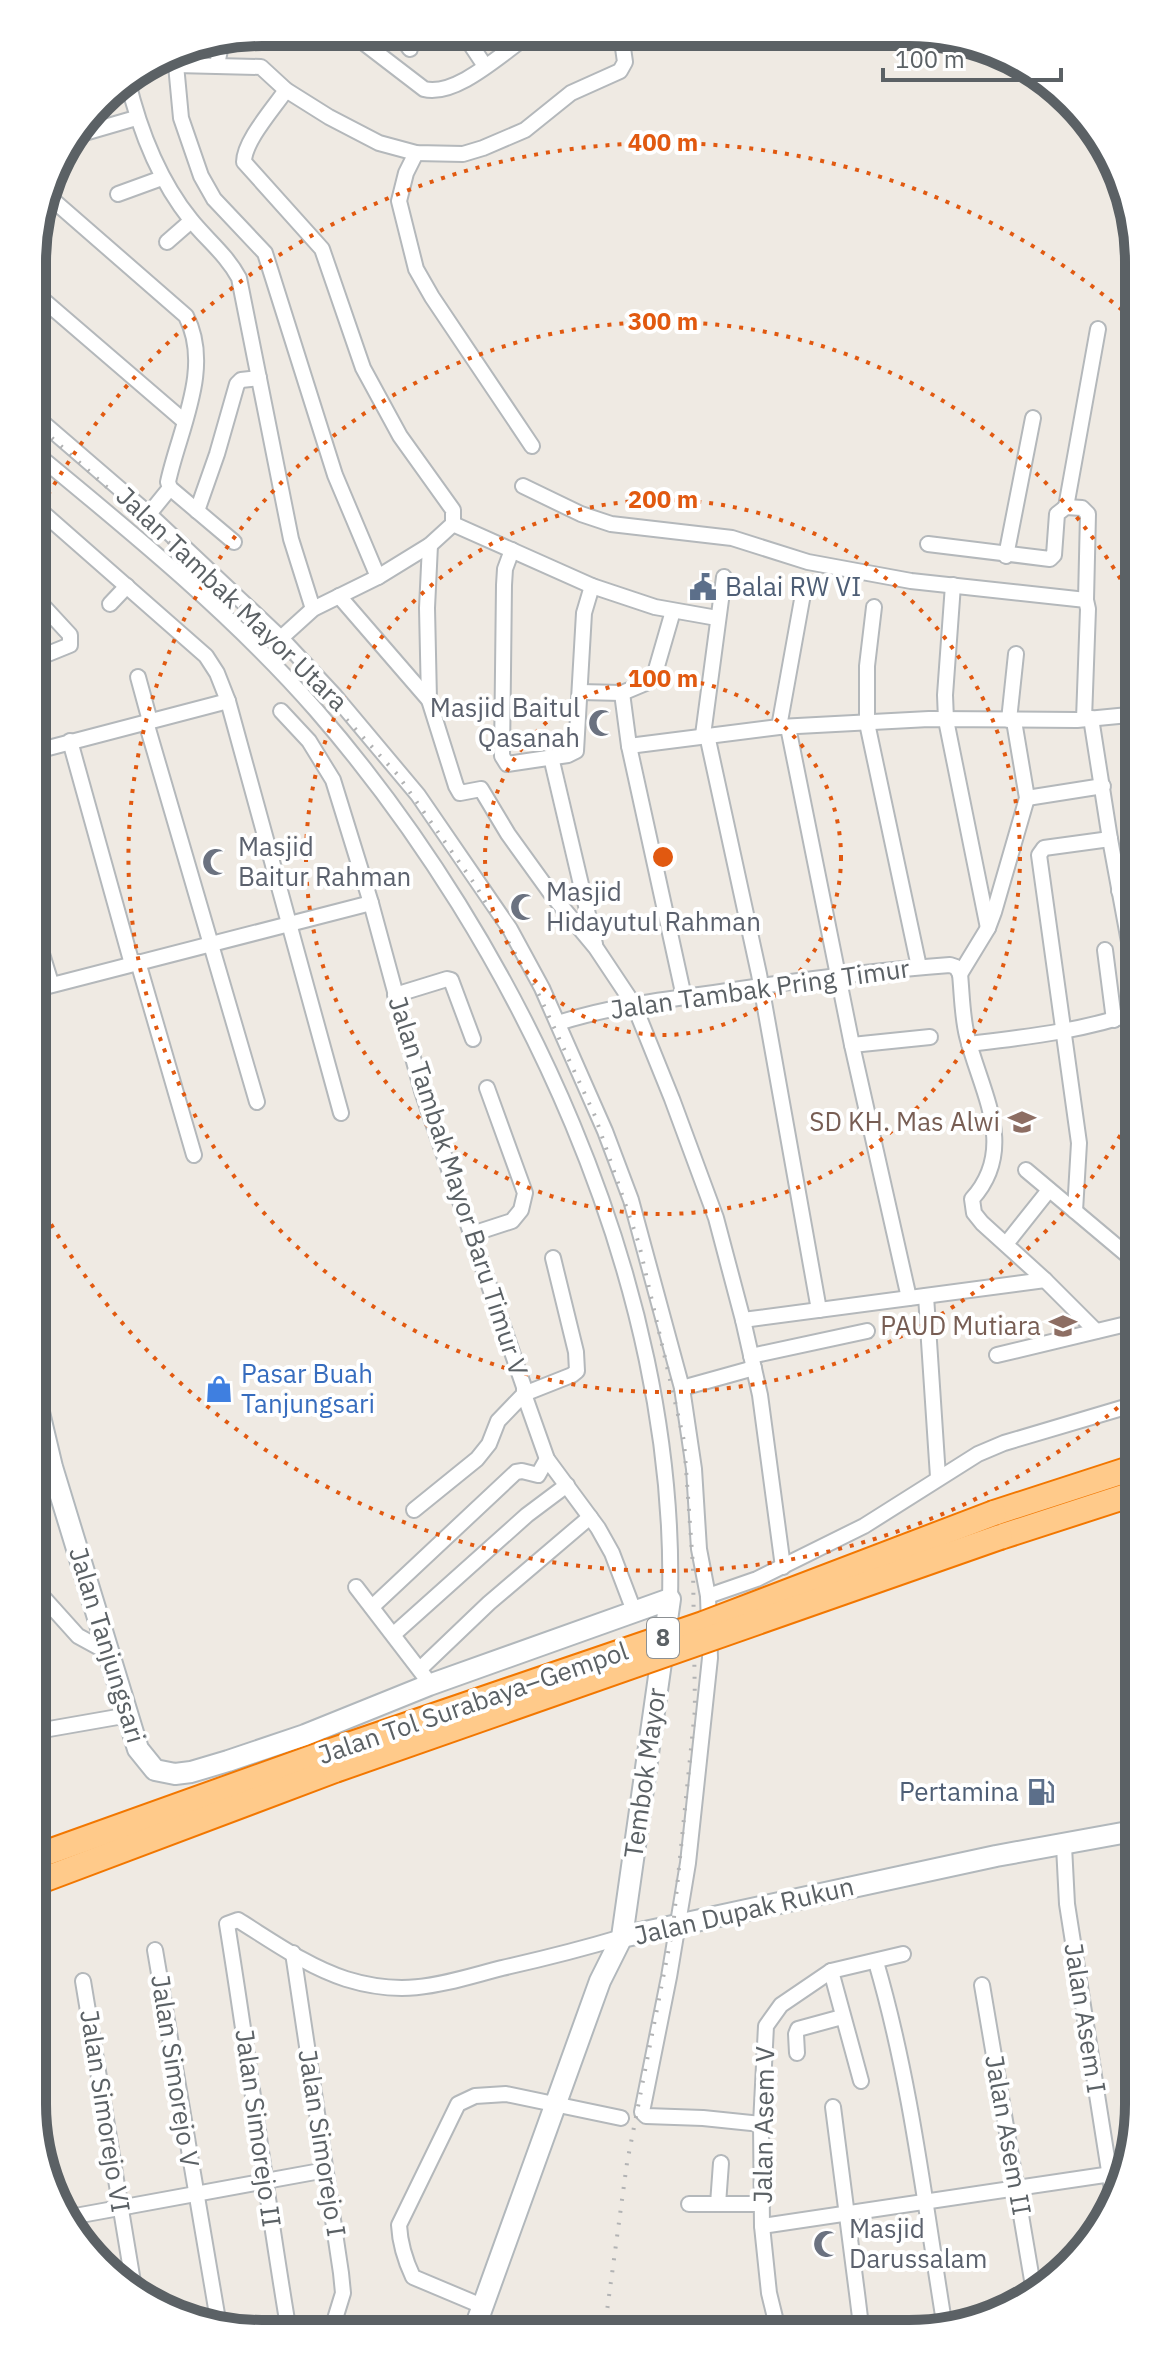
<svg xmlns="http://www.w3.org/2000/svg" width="1171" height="2366" font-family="'IBM Plex Sans',sans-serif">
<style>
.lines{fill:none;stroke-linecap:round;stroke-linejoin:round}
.street-casing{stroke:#b4b8bb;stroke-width:18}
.secondary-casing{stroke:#b2b8bc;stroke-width:24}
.highway-casing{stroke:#f27700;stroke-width:28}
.street{stroke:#fff;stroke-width:14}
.secondary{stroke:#fff;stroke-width:20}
.highway{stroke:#ffca8a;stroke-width:24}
.rail{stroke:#b2b3b4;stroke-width:4;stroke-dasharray:2 10;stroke-linecap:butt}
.highway-bridge-casing{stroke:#f27700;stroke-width:28;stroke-linecap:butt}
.highway-bridge{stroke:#ffca8a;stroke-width:24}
.ring{fill:none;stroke:#e15910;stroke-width:4;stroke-dasharray:4 8}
.labels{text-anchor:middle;stroke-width:8;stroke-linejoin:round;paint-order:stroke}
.shield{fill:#fff;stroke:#8c9093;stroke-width:2}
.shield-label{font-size:24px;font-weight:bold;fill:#5b6165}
.service-label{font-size:26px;fill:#4e5e75;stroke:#fff;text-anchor:start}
.street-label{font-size:26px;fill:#5b6165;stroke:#fff}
.worship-label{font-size:26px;fill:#5b616d;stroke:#fff;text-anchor:start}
.education-label{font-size:26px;fill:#785e54;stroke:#fff;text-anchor:end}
.shop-label{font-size:26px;fill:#366cbe;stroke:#fff;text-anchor:start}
.rim{fill:none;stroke:#5b6165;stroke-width:10}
.centre{fill:#e15910;stroke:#fff;stroke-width:4}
.ring-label{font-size:24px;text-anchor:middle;font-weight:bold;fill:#e15910;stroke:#fff;stroke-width:8;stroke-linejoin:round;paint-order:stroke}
</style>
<rect width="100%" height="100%" fill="#efeae3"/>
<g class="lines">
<g class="street-casing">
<g id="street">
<path d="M351,33l73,56c30,8 74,-32 98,-49l1,-6"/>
<polyline points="398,33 410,49"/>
<polyline points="463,33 485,66"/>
<polyline points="163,57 176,65 261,67 286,90 329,117 379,143 416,153 463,154 483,148 525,130 571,93 620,71 625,62 621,34"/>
<polyline points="176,65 181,118 201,176 214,199 265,253 335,475 378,577"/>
<polyline points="217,65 222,40"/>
<path d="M127,78c12,51 31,101 64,142 16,20 35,34 48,58l52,261 22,70"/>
<path d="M286,90c-12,18 -42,51 -42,72l78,87 41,119 37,68 53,74v14"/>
<polyline points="74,136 136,118"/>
<polyline points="416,153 406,173 399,201 416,269 432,297 532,446"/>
<path d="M46,194l140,122c27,52 -7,114 -18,166l2,6 64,54"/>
<polyline points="118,194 162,178"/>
<polyline points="167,242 191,221"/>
<polyline points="34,292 184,421"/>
<polyline points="34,415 149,514 281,638 335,696 418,795 510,929 542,988 605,1131 631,1200 682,1388 694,1469 699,1549 708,1596 710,1658 688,1863 669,1977 642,2112 646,2116 703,2118 761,2124"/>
<path d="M34,452c96,79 200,164 282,258 204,235 362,573 354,889"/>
<polyline points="523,486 581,514 611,524 732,538 808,562 911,581 1086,600 1088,609 1084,719"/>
<polyline points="34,505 206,656 217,673 228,701 341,1113"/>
<polyline points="1066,507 1098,329"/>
<polyline points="197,511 217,454 237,384 241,380 259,378"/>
<polyline points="149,514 170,488"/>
<polyline points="453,524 592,586 655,607 717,618"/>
<polyline points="928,544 1050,559 1054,555 1057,514 1066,507 1082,508 1088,514 1086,600"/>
<polyline points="430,545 427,608 429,700 456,786 460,793 481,789 508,834 552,895 596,948 634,1005 672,1099 716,1218 743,1320 760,1395 783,1567"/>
<polyline points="512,550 505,569 504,585 502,756 507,764 568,755 576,751 584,613 592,586"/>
<polyline points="1006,556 1033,418"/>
<polyline points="1134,581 1134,622 1139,671"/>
<polyline points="953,585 945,695 946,720 988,928"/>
<polyline points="339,596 429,700"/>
<polyline points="110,604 127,586"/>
<polyline points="874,607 867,666 867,723 919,967"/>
<polyline points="281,638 313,609 378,577 430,545 453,524"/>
<polyline points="33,660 70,645 70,635 34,596"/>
<polyline points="138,677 150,721"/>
<polyline points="580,692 622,693 653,680 673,611"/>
<polyline points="622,693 629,746 684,997"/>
<polyline points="281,711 309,741 333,780 371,903 422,1091 524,1387 524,1394 572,1375 577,1371 576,1352 553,1258"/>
<polyline points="1091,718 1110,839 1139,996"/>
<polyline points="1009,720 1016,654"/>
<polyline points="146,722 257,1102"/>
<polyline points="779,727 803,594"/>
<polyline points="788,727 852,1045 909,1298"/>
<polyline points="703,735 724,577"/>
<polyline points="707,735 759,974 819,1310"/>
<polyline points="70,741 132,964"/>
<polyline points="629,746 779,727 929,719 1077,720 1139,714"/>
<polyline points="33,752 228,701"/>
<polyline points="551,757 595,944"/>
<polyline points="1027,798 1103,786"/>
<polyline points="1119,891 1139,888"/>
<polyline points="33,925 51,983"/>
<polyline points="1105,950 1114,1020"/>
<polyline points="138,962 194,1155"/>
<path d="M960,974c2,20 2,42 7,62 14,56 51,112 5,163l2,14 8,10 63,57 51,51"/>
<polyline points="960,974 988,928 994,912 1027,798 1014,721"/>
<polyline points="33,990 371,903"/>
<polyline points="395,995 447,979 451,980 473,1039"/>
<polyline points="1134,1012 1139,1038"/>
<path d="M558,1023c50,-16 103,-23 156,-30 78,-12 157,-22 236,-28l6,2 4,7"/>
<path d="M969,1044c58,-7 115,-13 170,-33"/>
<polyline points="852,1045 930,1037"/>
<polyline points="1026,1170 1139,1265"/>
<polyline points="1075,1211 1079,1143 1039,855 1044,848 1110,839"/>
<polyline points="472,1234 512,1221 521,1210 525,1193 487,1088"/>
<polyline points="1006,1244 1049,1190"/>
<polyline points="926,1296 938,1477"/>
<polyline points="743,1320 1045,1280"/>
<polyline points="1128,1323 1139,1357"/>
<polyline points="997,1355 1139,1321"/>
<polyline points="751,1356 867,1331"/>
<polyline points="682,1388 754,1368"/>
<polyline points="33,1469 52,1467"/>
<polyline points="414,1510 477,1459 489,1444 498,1421 524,1394 547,1459 598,1528 612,1553 634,1611"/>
<polyline points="33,1586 78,1636 111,1654"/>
<polyline points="356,1587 425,1677"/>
<polyline points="708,1596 757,1579 864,1526 978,1454 1004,1443 1139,1403"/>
<polyline points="372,1607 516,1472 522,1471 538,1475 547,1459"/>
<polyline points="394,1634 527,1515 567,1485"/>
<polyline points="421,1668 489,1603 590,1517"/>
<polyline points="32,1732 129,1715"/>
<polyline points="1064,1846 1067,1904 1112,2190"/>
<polyline points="155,1950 219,2326"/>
<polyline points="293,1953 341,2273 343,2293 331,2332"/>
<path d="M876,1962c35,119 49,244 69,366"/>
<polyline points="831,1971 861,2081"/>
<polyline points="83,1981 134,2288"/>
<polyline points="982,1985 1033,2286"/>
<polyline points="797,2053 796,2034 798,2029 842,2017"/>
<path d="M833,2107c9,75 20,151 29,227"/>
<polyline points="689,2204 762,2204"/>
<polyline points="718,2204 721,2163"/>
<polyline points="70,2217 326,2170"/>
<polyline points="762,2226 1118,2173"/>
<path d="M482,2306l-69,-29c-8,-17 -13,-32 -14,-52l59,-121 17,-8 31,-2 115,24"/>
<path d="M289,2332c-23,-136 -40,-272 -62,-408l11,-4c34,21 70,47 108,59 61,19 98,4 156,-11 40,-9 80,-19 120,-31"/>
<polyline points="779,2334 769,2293 762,2226 761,2124 766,2026 781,2005 831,1971 903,1954"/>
</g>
</g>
<g class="secondary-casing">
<g id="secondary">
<polyline points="33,1387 52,1467 138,1749 155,1770 175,1774 191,1772 228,1761 305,1735 429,1685 670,1599 622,1937 600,1981 473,2333"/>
<polyline points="622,1937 996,1856 1139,1830"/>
</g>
</g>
<g class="highway-casing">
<g id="highway">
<polyline points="994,1513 1139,1466"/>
<polyline points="1000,1537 1139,1492"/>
<polyline points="32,1858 328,1752"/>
<polyline points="32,1884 335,1770"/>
</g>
</g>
<use href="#street" class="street"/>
<use href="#secondary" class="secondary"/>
<use href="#highway" class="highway"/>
<polyline class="rail" points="34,422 249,614 397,774 476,886 539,995 595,1116 639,1244 684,1441 693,1566 695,1709 673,1927 627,2163 604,2333"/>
<g class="highway-bridge-casing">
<g id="highway-bridge">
<polyline points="328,1752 703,1624 994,1513"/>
<polyline points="335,1770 1000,1537"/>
</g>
</g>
<use href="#highway-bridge" class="highway-bridge"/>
</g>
<g class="ring">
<circle cx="663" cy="857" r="178"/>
<circle cx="663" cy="857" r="357"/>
<path d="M1138 1104A535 535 0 1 1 1138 610"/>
<path d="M1136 1392A714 714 0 0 1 36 1198M36 516A714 714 0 0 1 1136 322"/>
</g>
<defs>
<g id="civic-bare" transform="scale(2.16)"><path d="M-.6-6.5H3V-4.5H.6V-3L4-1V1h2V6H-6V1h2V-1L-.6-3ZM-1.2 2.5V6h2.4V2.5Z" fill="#5c6f8a" stroke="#fff" stroke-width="2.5" paint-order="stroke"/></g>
<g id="mosque-bare" transform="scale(2.16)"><path d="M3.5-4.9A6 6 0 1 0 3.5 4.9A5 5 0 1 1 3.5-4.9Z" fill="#6b7280" stroke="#fff" stroke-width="2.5" paint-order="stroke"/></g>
<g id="school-bare" transform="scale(2.16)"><path d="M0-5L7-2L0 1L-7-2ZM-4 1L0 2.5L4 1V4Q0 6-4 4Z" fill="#8d6e63" stroke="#fff" stroke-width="2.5" paint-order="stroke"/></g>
<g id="shop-bare" transform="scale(2.16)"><path d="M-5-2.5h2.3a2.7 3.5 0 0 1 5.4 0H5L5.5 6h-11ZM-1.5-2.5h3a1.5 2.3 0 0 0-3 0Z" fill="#3f7fe0" stroke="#fff" stroke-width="2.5" paint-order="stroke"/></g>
<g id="fuel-bare" transform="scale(2.16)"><path d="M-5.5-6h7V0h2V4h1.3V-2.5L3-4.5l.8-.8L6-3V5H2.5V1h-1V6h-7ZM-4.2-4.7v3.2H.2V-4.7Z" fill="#5c6f8a" stroke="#fff" stroke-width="2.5" paint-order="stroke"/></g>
</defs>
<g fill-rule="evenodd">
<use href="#civic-bare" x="703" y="587"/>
<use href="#mosque-bare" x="602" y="723"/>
<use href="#mosque-bare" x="216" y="862"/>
<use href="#mosque-bare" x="524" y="907"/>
<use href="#school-bare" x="1022" y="1122"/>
<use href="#school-bare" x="1063" y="1326"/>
<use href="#shop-bare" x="219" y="1389"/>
<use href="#fuel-bare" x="1041" y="1792"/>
<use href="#mosque-bare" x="827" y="2244"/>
</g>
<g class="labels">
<rect class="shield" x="647" y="1618" width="32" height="40" rx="6"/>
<g class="shield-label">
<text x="663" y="1646">8</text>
</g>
<g class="service-label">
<text x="725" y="596">Balai RW VI</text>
<text x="1019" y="1801" text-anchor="end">Pertamina</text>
</g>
<g class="street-label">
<text transform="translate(232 599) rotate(44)" y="9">Jalan Tambak Mayor Utara</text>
<text transform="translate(760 989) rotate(-8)" y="9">Jalan Tambak Pring Timur</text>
<text transform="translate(458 1186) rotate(72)" y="9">Jalan Tambak Mayor Baru Timur V</text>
<text transform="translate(107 1645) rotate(73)" y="9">Jalan Tanjungsari</text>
<text transform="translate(473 1703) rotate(-19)" y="9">Jalan Tol Surabaya–Gempol</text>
<text transform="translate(645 1773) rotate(-82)" y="9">Tembok Mayor</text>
<text transform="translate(744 1911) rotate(-13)" y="9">Jalan Dupak Rukun</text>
<text transform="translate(1085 2018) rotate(81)" y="9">Jalan Asem I</text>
<text transform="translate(175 2071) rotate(81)" y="9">Jalan Simorejo V</text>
<text transform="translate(105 2111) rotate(81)" y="9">Jalan Simorejo VI</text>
<text transform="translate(764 2125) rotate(-89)" y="9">Jalan Asem V</text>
<text transform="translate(258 2128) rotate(82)" y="9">Jalan Simorejo II</text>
<text transform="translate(1008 2135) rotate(80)" y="9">Jalan Asem II</text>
<text transform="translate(322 2143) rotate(81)" y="9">Jalan Simorejo I</text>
</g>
<g class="worship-label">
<text x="580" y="717" text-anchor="end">Masjid Baitul<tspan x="580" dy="30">Qasanah</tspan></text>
<text x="238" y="856">Masjid<tspan x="238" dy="30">Baitur Rahman</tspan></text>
<text x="546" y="901">Masjid<tspan x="546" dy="30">Hidayutul Rahman</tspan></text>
<text x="849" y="2238">Masjid<tspan x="849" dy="30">Darussalam</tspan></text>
</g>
<g class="education-label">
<text x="1000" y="1131">SD KH. Mas Alwi</text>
<text x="1041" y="1335">PAUD Mutiara</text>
</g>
<g class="shop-label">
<text x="241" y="1383">Pasar Buah<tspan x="241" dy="30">Tanjungsari</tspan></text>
</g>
</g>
<path d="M0 0H1171V2366H0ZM262 46H909A216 216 0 0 1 1125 262V2104A216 216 0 0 1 909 2320H262A216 216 0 0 1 46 2104V262A216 216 0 0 1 262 46Z" fill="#fff" fill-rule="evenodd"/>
<path class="rim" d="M262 46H909A216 216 0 0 1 1125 262V2104A216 216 0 0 1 909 2320H262A216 216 0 0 1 46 2104V262A216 216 0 0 1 262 46Z"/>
<circle cx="663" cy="857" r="12" class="centre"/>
<g class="ring-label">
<text x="663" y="151">400 m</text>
<text x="663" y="330">300 m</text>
<text x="663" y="508">200 m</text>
<text x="663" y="687">100 m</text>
</g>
<path d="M883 68v12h178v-12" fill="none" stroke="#5b6165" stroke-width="4"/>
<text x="895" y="68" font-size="24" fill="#5b6165" stroke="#ffffff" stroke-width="6" paint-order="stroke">100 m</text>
</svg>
